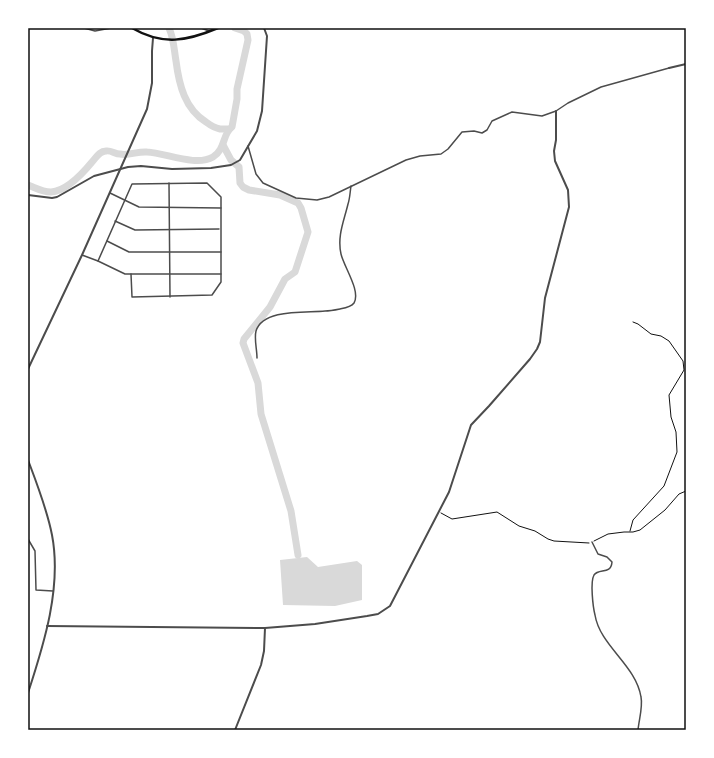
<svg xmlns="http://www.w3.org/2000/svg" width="714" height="758" font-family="Quicksand,sans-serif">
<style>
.water{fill:#d9d9d9}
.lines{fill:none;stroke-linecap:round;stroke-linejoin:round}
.river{stroke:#d9d9d9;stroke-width:7}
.path{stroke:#111;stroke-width:1}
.minor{stroke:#4c4c4c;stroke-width:1.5}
.tertiary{stroke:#4c4c4c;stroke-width:2}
.secondary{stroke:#111;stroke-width:2.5}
.neatline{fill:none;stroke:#111;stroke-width:1.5}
</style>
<rect width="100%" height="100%" fill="#fff"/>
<polygon class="water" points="307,557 318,567 357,561 362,565 362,600 335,606 283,605 280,560"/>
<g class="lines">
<g class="river">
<path d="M169,28c5,11 5,22 7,33 3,24 9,48 30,61 4,3 9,6 14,7 3,0 6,0 9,0"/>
<polyline points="223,145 231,160 239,167 240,183 243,187 249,190 280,195 298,203 301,208 308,232 295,272 285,279 270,307 244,339 243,343 258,383 261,414 291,511 298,555"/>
<path d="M28,185c8,3 14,7 23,7 15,-1 32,-19 41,-30 4,-4 7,-11 14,-11 5,-1 9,3 14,3 9,2 18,-3 27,-2 19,1 49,15 66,5 13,-8 9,-23 19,-30l5,-28v-10l11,-49 -1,-6 -3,-3 -9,-3"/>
</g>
<g class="path">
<polyline points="441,513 452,519 497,512 519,526 535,531 548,539 554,541 589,543"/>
<polyline points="630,531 633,520 664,486 677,452 676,432 671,417 669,395 684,370 683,361 669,341 661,336 651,334 638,324 633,322"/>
<polyline points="594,541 608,534 624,532 633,532 640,530 665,510 679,494 686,491"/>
</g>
<g class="minor">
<polyline points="84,28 95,31 111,28"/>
<polyline points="201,28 209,31"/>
<polyline points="248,146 256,174 263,183 296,198 317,200 329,197 406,160 420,156 441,154 448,149 462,132 474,131 482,133 487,130 492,121 512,112 542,116 556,111 568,103 601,87 669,68"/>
<polyline points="169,183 170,297"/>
<polyline points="110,193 139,207 221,208"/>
<polyline points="115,221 135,230 219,229"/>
<polyline points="107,241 129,252 221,252"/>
<polyline points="82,255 98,261 125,274 221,274"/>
<polyline points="98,261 132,184 207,183 221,197 221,282 212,295 132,297 131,274"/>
<path d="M257,358c0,-9 -3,-19 -1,-27 7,-23 51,-18 69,-20 5,0 10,-1 15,-2 5,-1 11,-2 14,-6 7,-12 -10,-36 -13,-49 -4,-18 3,-33 7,-50 2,-6 2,-12 3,-18"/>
<polyline points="28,539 35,551 36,590 53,591"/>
<path d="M592,542l6,12 9,3 5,5c-1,13 -13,6 -18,13 -4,7 -1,32 1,40 5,31 41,50 46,82 2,10 -2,22 -3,33"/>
</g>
<g class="tertiary">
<polyline points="669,68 686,64"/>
<polyline points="28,195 52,198 57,197 94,176 128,167 141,166 172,169 211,168 231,165 240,160 257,131 262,111 267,36 264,28"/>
<polyline points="28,369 82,255 147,109 152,83 152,51 153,38"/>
<path d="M28,460c9,24 19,49 24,75 10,52 -8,109 -24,158"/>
<polyline points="47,626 265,628 315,624 367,616 378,614 390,606 449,492 471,425 489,406 530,359 537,349 540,342 545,298 569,207 568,190 555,161 554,151 556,140 556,111"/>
<polyline points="235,730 261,665 264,651 265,628"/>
</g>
<path class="secondary" d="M132,28c31,18 55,13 86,0"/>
</g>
<rect width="714" height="758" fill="none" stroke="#ffffff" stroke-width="58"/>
<rect x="29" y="29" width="656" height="700" class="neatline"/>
</svg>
